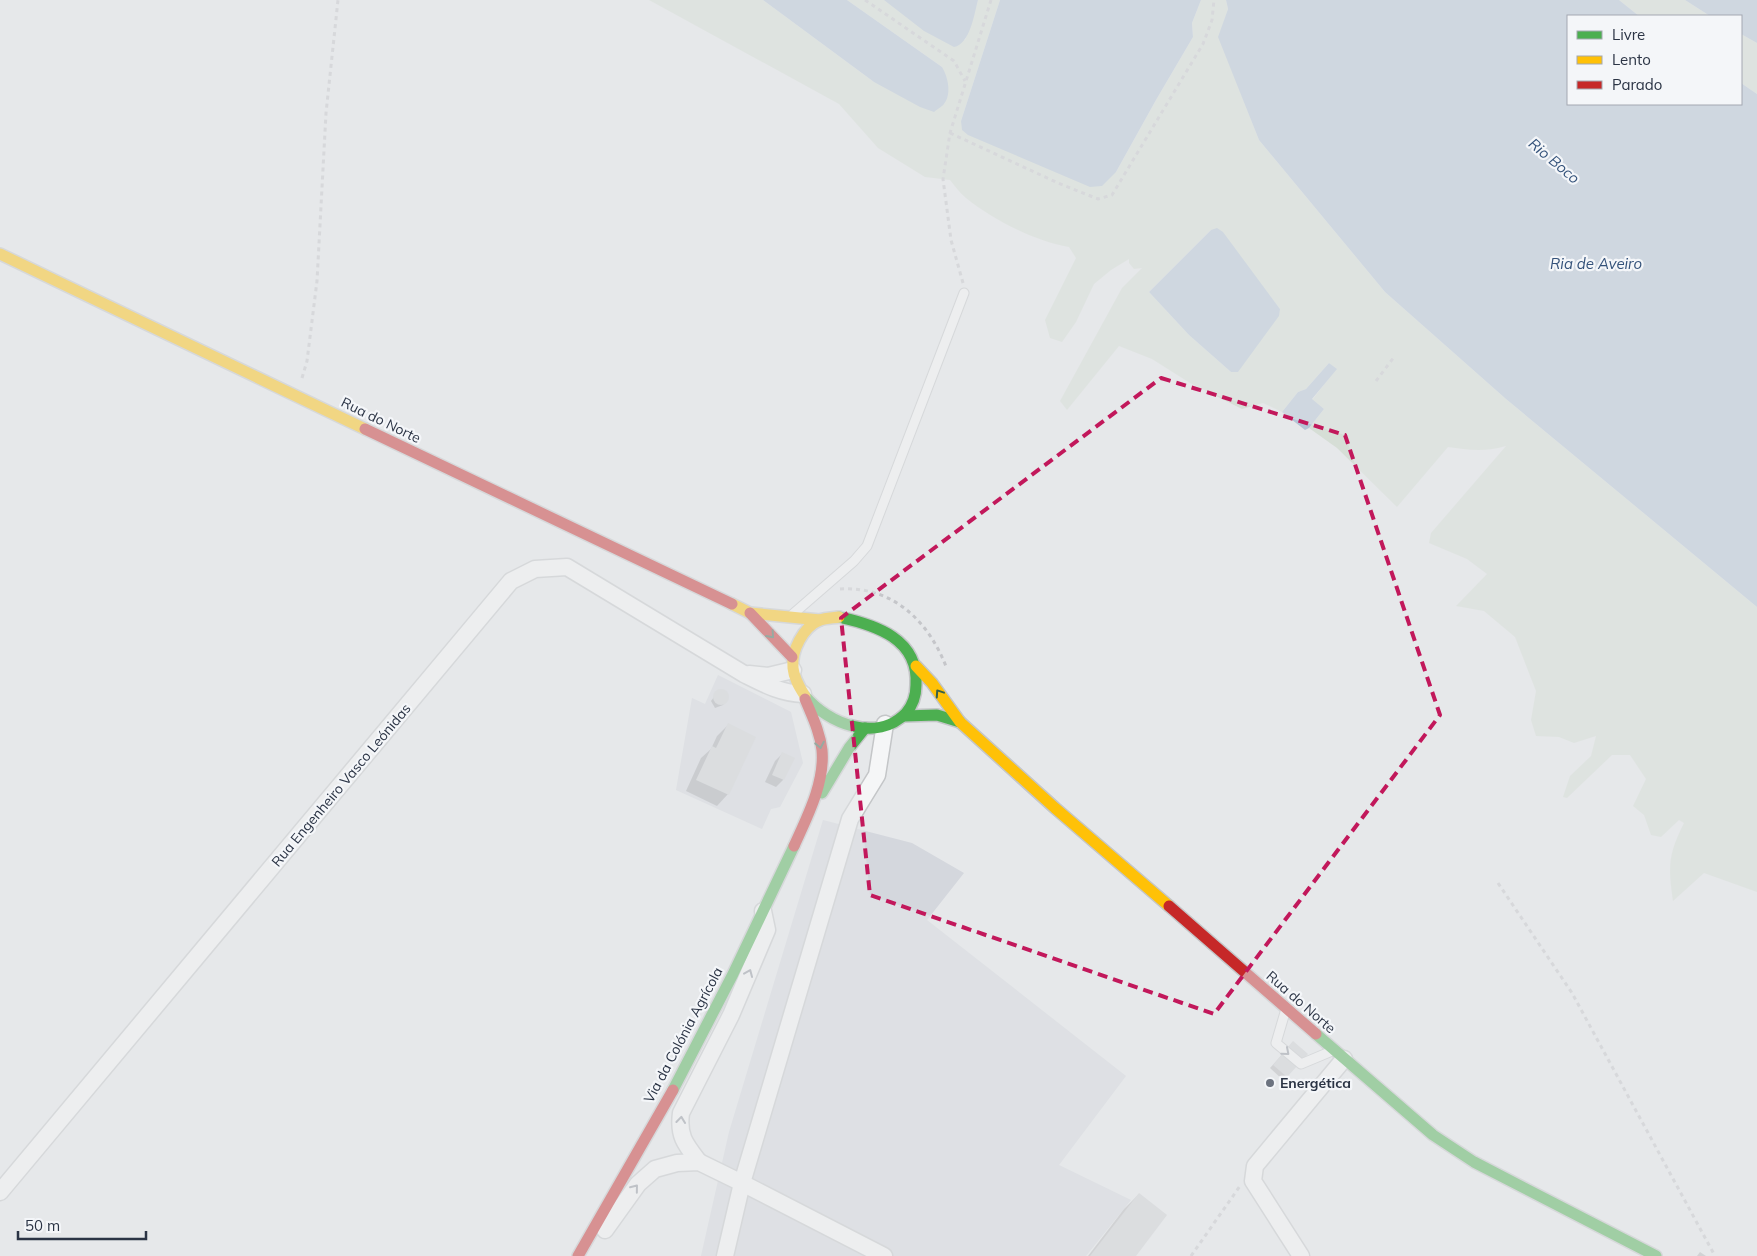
<svg xmlns="http://www.w3.org/2000/svg" width="1757" height="1256" font-family="Mulish,sans-serif">
<style>
.built{fill:#d4d7dd}
.green{fill:#d6ded6;fill-rule:evenodd}
.water{fill:#b4c4d5}
.shadow{fill:#0003}
.building{fill:#ced0d3}
.lines{fill:none;stroke-linecap:round;stroke-linejoin:round}
.lane-casing{stroke:#c4c6c8;stroke-width:11}
.street-casing{stroke:#c4c6c8;stroke-width:19}
.fast-casing{stroke:#c4c6c8;stroke-width:14}
.slow-casing{stroke:#c4c6c8;stroke-width:14}
.jam-casing{stroke:#c4c6c8;stroke-width:14}
.path{stroke:#c5c6ca;stroke-width:3;stroke-dasharray:4 4;stroke-linecap:butt}
.lane{stroke:#f5f6f7;stroke-width:9}
.street{stroke:#f5f6f7;stroke-width:16}
.fast{stroke:#4caf50;stroke-width:11}
.slow{stroke:#ffc107;stroke-width:11}
.jam{stroke:#c62828;stroke-width:11}
.oneway{stroke:#375f49}
.oneway2{stroke:#90959e}
.marked{fill:none;stroke:#c2185b;stroke-width:4;stroke-dasharray:10 6;stroke-linejoin:round}
.poi-dot{fill:#6c737f;stroke:#f4f6f9;stroke-width:2}
.labels{text-anchor:middle;stroke-width:4.5;stroke-linejoin:round;paint-order:stroke}
.street-label{font-size:14px;fill:#2b3445;stroke:#f4f6f9}
.poi-label{font-size:14px;font-weight:bold;fill:#2b3445;stroke:#f4f6f9;text-anchor:start}
.water-label{font-size:15px;font-style:italic;fill:#34527a;stroke:#f4f6f9}
</style>
<rect width="100%" height="100%" fill="#e6e8ea"/>
<g class="built">
<polygon points="718,675 791,712 803,763 780,807 771,809 762,829 676,790 692,698 705,704"/>
<polygon points="823,820 912,843 964,873 927,920 1126,1076 1059,1165 1131,1200 1086,1256 701,1256 729,1132"/>
</g>
<g class="green">
<path d="M649,0h114l111,82 70,22 4,-9 -6,-28 -95,-67h37l81,40 13,-40h22l-39,121 155,51 40,-72 37,-63 -1,-14 9,-23h25l2,9 -9,28 40,103 126,152 121,107 251,208v285l-53,-19 -31,28c-5,-35 -5,-46 11,-78l-5,-3 -18,17 -10,-2 -7,-20 -11,-9 13,-27 -16,-24h-18l-45,43 -4,-1 7,-21 21,-20 5,-20 -22,7 -15,-6 -23,-1 -5,-16 5,-29 -21,-54 -31,-26 -28,-5 31,-32 -20,-15 -38,-16 2,-10 75,-87c-19,6 -39,4 -58,1l-51,60 -60,-59 -28,-20 15,-19 -12,-9 24,-31 -7,-6 -23,26 -8,3 -16,20 -19,-9 -21,6 -52,-26 -38,-24 -33,-13 -52,64 -7,-9 62,-113 20,-20 -8,1 -5,-6v-4l-18,11 -17,14 -18,38 -14,20 -12,-4 -5,-18 31,-62 -7,-11c-33,-5 -77,-28 -103,-49 -6,-5 -11,-12 -16,-18l-25,-3 -47,-29 -39,-44zM1211,230l38,39 31,40 -49,63 -42,-37 -40,-43z"/>
<polygon points="1619,0 1685,0 1710,16 1639,16"/>
<polygon points="1741,34 1757,43 1757,94 1741,83"/>
</g>
<g class="water">
<path d="M763,0h84l95,67c6,10 10,27 2,37 -2,3 -7,5 -10,8l-14,-5 -46,-25z"/>
<path d="M884,0h94c-4,15 -8,44 -24,47l-30,-16z"/>
<polygon points="1000,0 1201,0 1192,23 1193,37 1156,100 1116,172 1102,186 1090,187 968,135 962,130 961,121"/>
<polygon points="1226,0 1619,0 1639,16 1568,16 1568,104 1741,104 1741,83 1757,94 1757,607 1506,399 1385,292 1259,140 1218,37 1228,9"/>
<polygon points="1685,0 1757,0 1757,43 1741,34 1741,16 1710,16"/>
<polygon points="1217,228 1223,232 1280,309 1279,316 1238,372 1231,372 1189,335 1149,292 1211,230"/>
<polygon points="1329,363 1337,369 1312,399 1324,409 1309,428 1305,430 1282,412 1298,392 1306,389"/>
</g>
<g class="shadow">
<polygon points="721,691 727,694 728,698 723,705 715,708 711,701 718,692"/>
<polygon points="728,725 754,737 728,794 717,806 686,791 701,758 711,749 717,736"/>
<polygon points="782,754 783,780 776,787 765,782 775,761"/>
<polygon points="1290,1046 1287,1076 1283,1080 1270,1068"/>
<polygon points="1139,1194 1134,1256 1088,1256 1124,1209"/>
<polygon points="1700,1252 1706,1256 1697,1256"/>
</g>
<g class="building">
<circle cx="721" cy="697" r="8"/>
<polygon points="728,723 756,737 729,795 696,780 712,746 716,748"/>
<polygon points="782,752 795,758 784,780 772,775"/>
<polygon points="1293,1041 1308,1054 1287,1077 1273,1065"/>
<polygon points="1139,1193 1167,1215 1136,1256 1090,1256"/>
</g>
<g class="lines">
<g class="lane-casing">
<g id="lane">
<polyline points="793,614 854,561 867,546 964,293"/>
<polyline points="1286,1009 1276,1043 1301,1064 1332,1051"/>
</g>
</g>
<g class="street-casing">
<g id="street">
<polyline points="749,674 768,676 793,670"/>
<path d="M699,1162c-14,-18 -21,-26 -18,-49l50,-98 36,-85 -4,-19"/>
<path d="M0,1192l511,-611 24,-12 32,-2 177,107c20,10 36,19 59,20"/>
<polyline points="605,1230 638,1184 655,1169 677,1163 699,1162 742,1183 884,1256"/>
<polyline points="725,1256 742,1183 850,819 877,775 885,724"/>
<polyline points="1301,1256 1253,1181 1255,1166 1344,1059"/>
</g>
</g>
<g class="fast-casing">
<g id="fast">
<path d="M805,696c23,28 72,47 101,17 7,-8 10,-18 10,-28 3,-46 -40,-60 -77,-68"/>
<polyline points="904,716 937,715 960,722"/>
<polyline points="822,793 849,748 865,728"/>
<polyline points="1316,1034 1433,1135 1474,1162 1656,1256"/>
<polyline points="673,1090 733,974 794,846"/>
</g>
</g>
<g class="slow-casing">
<g id="slow">
<polyline points="0,254 365,429"/>
<polyline points="732,604 750,613 820,620"/>
<polyline points="916,666 932,683 960,722 1055,808 1169,906"/>
<path d="M805,696c-5,-8 -11,-17 -12,-28 -2,-17 10,-41 27,-48 6,-2 13,-2 19,-3"/>
</g>
</g>
<g class="jam-casing">
<g id="jam">
<polyline points="365,429 732,604"/>
<polyline points="750,613 792,657"/>
<path d="M794,846c13,-29 31,-63 28,-96 -2,-18 -10,-34 -17,-51"/>
<polyline points="1169,906 1316,1034"/>
<polyline points="578,1256 673,1090"/>
</g>
</g>
<g class="path">
<polyline points="865,0 954,61 965,81"/>
<polyline points="950,133 1058,183 1098,199 1112,195 1203,44 1212,20 1214,0"/>
<polyline points="963,283 951,240 943,179 950,133 991,0"/>
<polyline points="302,378 307,361 317,281 326,113 338,0"/>
<polyline points="1376,381 1394,357"/>
<path d="M840,589c53,-3 89,32 107,80"/>
<polyline points="1498,883 1572,993 1715,1256"/>
<polyline points="1191,1256 1240,1186"/>
</g>
<use href="#lane" class="lane"/>
<use href="#street" class="street"/>
<use href="#fast" class="fast"/>
<use href="#slow" class="slow"/>
<use href="#jam" class="jam"/>
</g>
<defs><path id="oneway-chevron" d="M-2-3.5L2.5 0L-2 3.5" fill="none" stroke-width="1.6" stroke-linecap="round" stroke-linejoin="round" transform="scale(1.25)"/></defs>
<g class="oneway">
<use href="#oneway-chevron" transform="translate(771 635) rotate(48)"/>
<use href="#oneway-chevron" transform="translate(939 693) rotate(-124)"/>
<use href="#oneway-chevron" transform="translate(820 745) rotate(79)"/>
</g>
<g class="oneway2">
<use href="#oneway-chevron" transform="translate(749 973) rotate(-67)"/>
<use href="#oneway-chevron" transform="translate(1286 1052) rotate(41)"/>
<use href="#oneway-chevron" transform="translate(681 1120) rotate(-84)"/>
<use href="#oneway-chevron" transform="translate(635 1188) rotate(-51)"/>
</g>
<path d="M0 0H1757V1256H0ZM1161,378l184,57 95,280 -226,299 -344,-119 -29,-277z" fill="#e6e8ea" fill-opacity=".55" fill-rule="evenodd"/>
<path class="marked" d="M1161,378l184,57 95,280 -226,299 -344,-119 -29,-277z"/>
<circle class="poi-dot" cx="1270" cy="1083" r="5"/>
<g class="labels">
<g class="street-label">
<text transform="translate(381 420) rotate(26)" y="5">Rua do Norte</text>
<text transform="translate(341 785) rotate(-50)" y="5">Rua Engenheiro Vasco Leónidas</text>
<text transform="translate(1301 1002) rotate(41)" y="5">Rua do Norte</text>
<text transform="translate(683 1035) rotate(-62)" y="5">Via da Colónia Agrícola</text>
</g>
<g class="poi-label">
<text x="1280" y="1088">Energética</text>
</g>
<g class="water-label">
<text transform="translate(1554 161) rotate(40)" y="5">Rio Boco</text>
<text x="1596" y="269">Ria de Aveiro</text>
</g>
</g>
<rect x="1567" y="15" width="175" height="90" fill="#f4f6f9" stroke="#a4a8b1"/>
<rect x="1577" y="31" width="25" height="8" fill="#4caf50" stroke="#a4a8b1"/>
<text x="1612" y="40" font-size="15" fill="#2b3445">Livre</text>
<rect x="1577" y="56" width="25" height="8" fill="#ffc107" stroke="#a4a8b1"/>
<text x="1612" y="65" font-size="15" fill="#2b3445">Lento</text>
<rect x="1577" y="81" width="25" height="8" fill="#c62828" stroke="#a4a8b1"/>
<text x="1612" y="90" font-size="15" fill="#2b3445">Parado</text>
<path d="M18 1231v8h128v-8" fill="none" stroke="#2b3445" stroke-width="2.5"/>
<text x="25" y="1231" font-size="15" fill="#2b3445" stroke="#f4f6f9" stroke-width="4" paint-order="stroke">50 m</text>
</svg>
